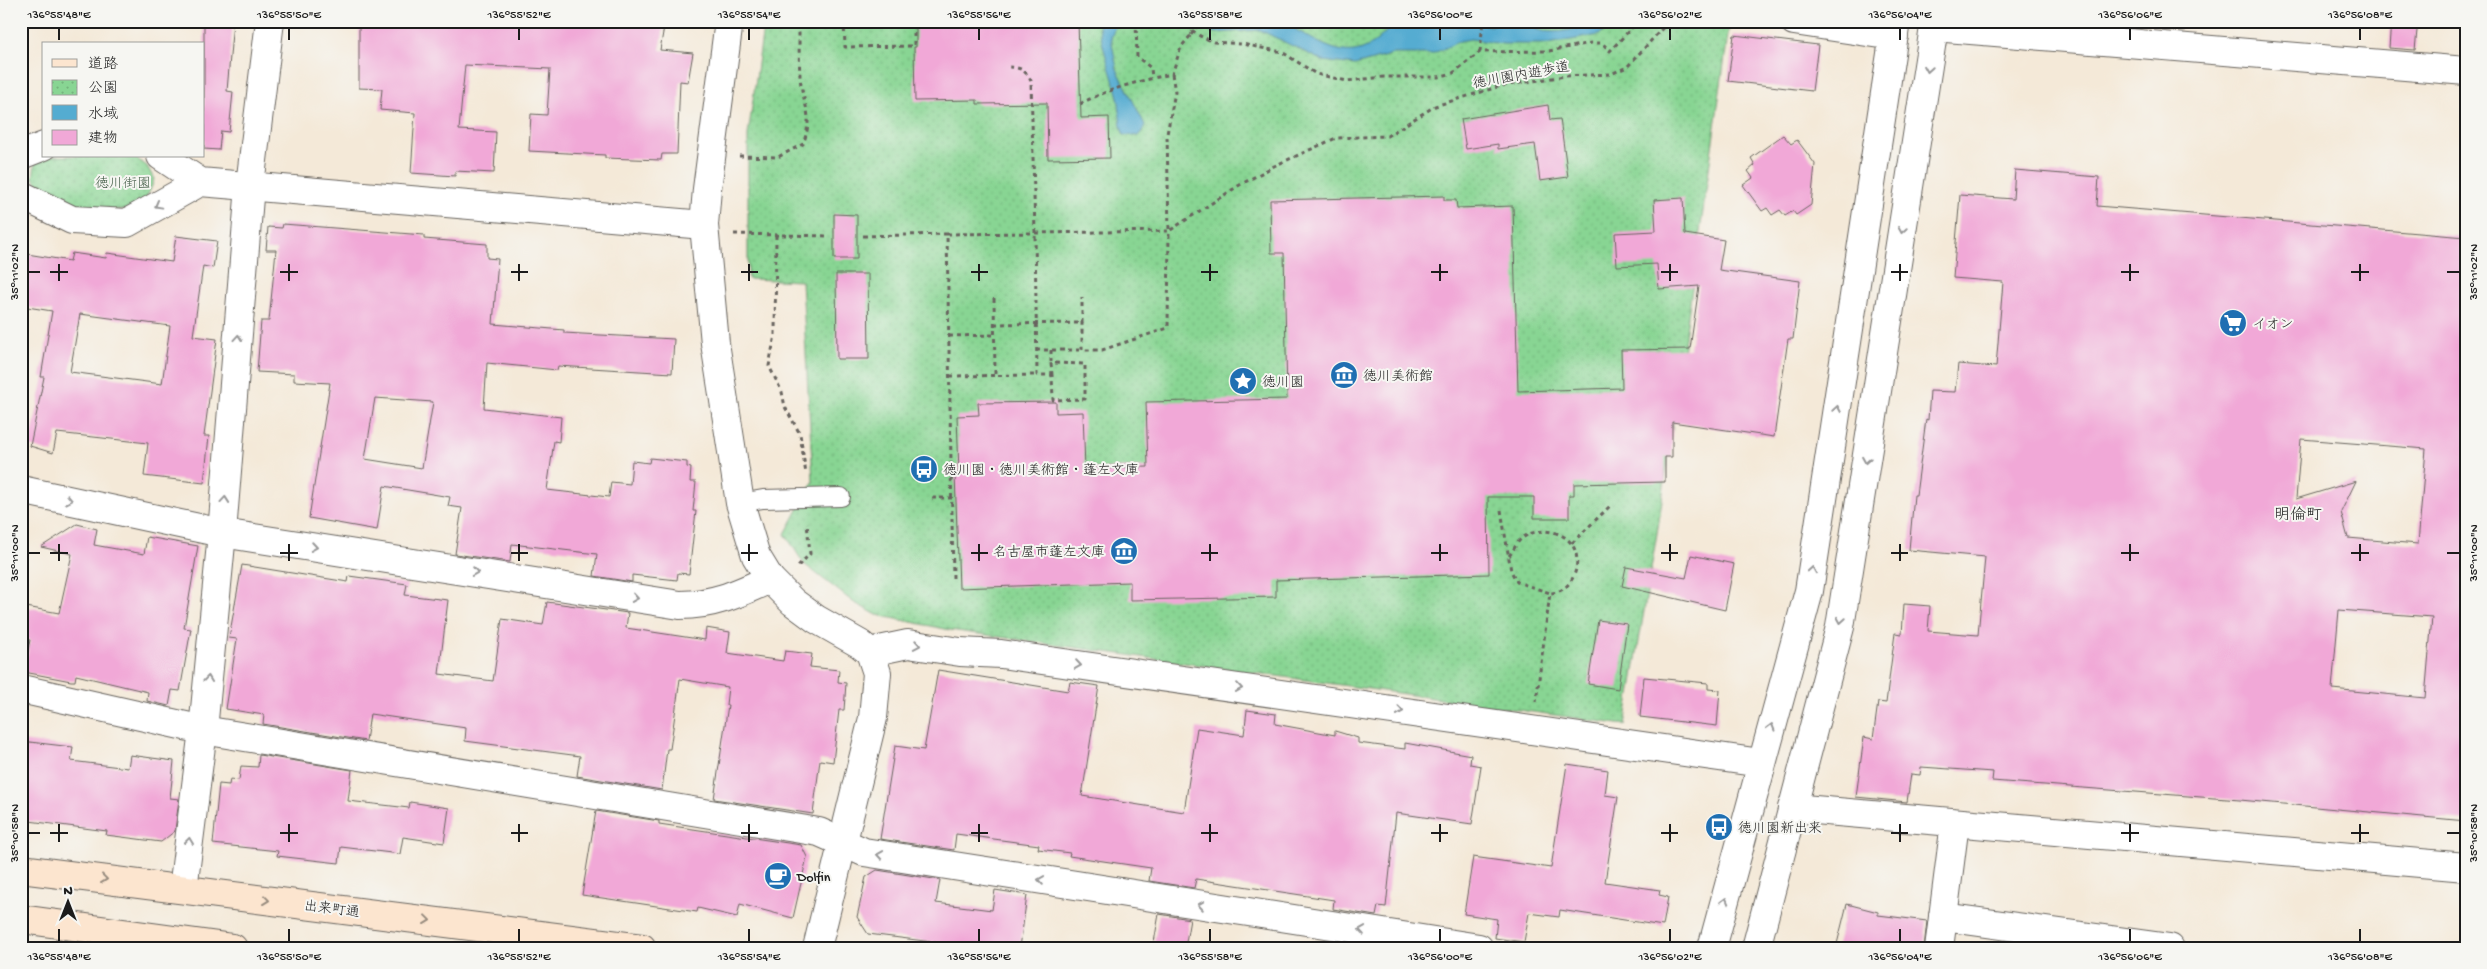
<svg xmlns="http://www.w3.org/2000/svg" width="2487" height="969" font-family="'Gochi Hand','Klee One',sans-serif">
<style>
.park{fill:url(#park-dots);stroke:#527858}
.water{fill:#54acd1;stroke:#386476}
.building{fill:#f1a8d7;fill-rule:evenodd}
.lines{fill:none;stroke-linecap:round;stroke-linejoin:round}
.service-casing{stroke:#68645e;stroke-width:20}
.minor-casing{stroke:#68645e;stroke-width:30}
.tertiary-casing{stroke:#68645e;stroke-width:30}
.secondary-casing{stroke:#68645e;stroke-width:30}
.path{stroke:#68645e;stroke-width:3;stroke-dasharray:4 4;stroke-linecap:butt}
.service{stroke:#fff;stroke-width:18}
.minor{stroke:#fff;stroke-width:28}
.tertiary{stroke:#fff;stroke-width:28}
.secondary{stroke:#fce5cf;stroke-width:28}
.path-bridge{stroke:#68645e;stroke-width:3;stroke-dasharray:4 4;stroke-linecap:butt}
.oneway{stroke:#999}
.oneway2{stroke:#978b7e}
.ticks{fill:none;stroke:#1c1c1c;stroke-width:2}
.labels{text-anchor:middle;stroke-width:4;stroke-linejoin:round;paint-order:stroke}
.street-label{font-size:14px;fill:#1c1c1c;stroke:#f6f6f2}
.park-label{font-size:14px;fill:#425d46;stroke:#f6f6f2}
.poi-label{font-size:14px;fill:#1c1c1c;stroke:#f6f6f2;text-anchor:start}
.quarter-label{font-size:16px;fill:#1c1c1c;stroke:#f6f6f2}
.neatline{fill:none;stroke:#1c1c1c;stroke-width:2}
.ticks-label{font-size:12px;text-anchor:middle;fill:#1c1c1c}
</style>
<defs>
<pattern id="park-dots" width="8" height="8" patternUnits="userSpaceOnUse" patternTransform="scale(1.25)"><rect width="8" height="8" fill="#88d593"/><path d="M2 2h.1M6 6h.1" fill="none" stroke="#75b67e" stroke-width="1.8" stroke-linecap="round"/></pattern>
</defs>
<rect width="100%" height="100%" fill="#f6f6f2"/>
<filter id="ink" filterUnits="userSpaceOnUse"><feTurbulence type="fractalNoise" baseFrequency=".02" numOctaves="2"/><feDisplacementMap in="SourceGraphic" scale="10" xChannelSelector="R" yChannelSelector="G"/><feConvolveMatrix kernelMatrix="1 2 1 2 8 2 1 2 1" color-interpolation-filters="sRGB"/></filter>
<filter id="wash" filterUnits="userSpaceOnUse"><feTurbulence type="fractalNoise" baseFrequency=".0096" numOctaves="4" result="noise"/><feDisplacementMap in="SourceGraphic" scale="20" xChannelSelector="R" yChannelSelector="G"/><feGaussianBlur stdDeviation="1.12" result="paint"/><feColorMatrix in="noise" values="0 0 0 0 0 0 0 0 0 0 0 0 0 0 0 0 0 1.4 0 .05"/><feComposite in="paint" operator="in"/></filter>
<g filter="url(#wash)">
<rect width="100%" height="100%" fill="#f4e9d8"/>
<g class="park">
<polygon points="764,21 1730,21 1659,521 1625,725 950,630 877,615 853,602 804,564 785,534 813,482 802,281 748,279 748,135"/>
<path d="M46,156h87l14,10 7,13c-3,11 -8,23 -19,28 -13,6 -60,2 -73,-4 -12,-5 -20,-15 -29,-25l2,-14z"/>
</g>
<g class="water">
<path d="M1098,21h19l-6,17 6,31 28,56 -2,5 -5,6 -14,-1c-6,-12 -3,-25 -6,-38 -7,-26 -16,-49 -20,-76z"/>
<path d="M1196,21c26,0 59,-4 84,0 7,1 14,8 20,11 42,25 63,30 95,-11h78l17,5 9,-5h28c8,17 44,10 58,5 4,-1 7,-4 10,-5 8,-1 17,0 24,0l-20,14 -51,9h-45l-32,-5 -11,2 -28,13h-39l-38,11 -32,-4 -63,-31 -44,3 -8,-2z"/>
</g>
<g id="blocks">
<g class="building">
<polygon points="204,21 233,21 227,91 233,92 229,132 221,131 219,150 204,149"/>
<polygon points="359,21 665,21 660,50 693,53 688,82 680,81 677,154 662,154 661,160 605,158 605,155 529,151 531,114 547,115 550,69 465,65 459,130 496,132 494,173 455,171 455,176 411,173 415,113 380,110 382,89 359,88"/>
<polygon points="939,21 1078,21 1081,118 1109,117 1110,158 1048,159 1047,103 977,104 977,100 915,101 914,47 916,47 916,26 939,26"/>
<polygon points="2391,21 2418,21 2415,50 2389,48"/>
<polygon points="1734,35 1818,45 1812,91 1728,81"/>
<polygon points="1548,105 1550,120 1560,119 1568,177 1540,181 1535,144 1498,149 1498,144 1466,149 1461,119"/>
<polygon points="1783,135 1791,144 1797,140 1815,164 1811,205 1796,215 1793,211 1785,216 1780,210 1772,215 1767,208 1762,211 1743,185 1753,178 1748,171 1755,165 1751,158"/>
<path d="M2015,170l84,7 -2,29 369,31v584l-226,-21 -248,-19 1,-9 -72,-5 -1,8 -9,-1 -4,28 -51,-5 8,-60 9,2 5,-37 8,1 9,-70 7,1 2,-30 26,2 -2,25 50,4 7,-78 -76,-7 5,-55h2l10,-76 2,1 2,-29 25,1 3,-28 38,3 7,-85 -50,-4 7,-83 53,4zM2301,439l125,10 -8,95 -70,-6 -7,-26 15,-31 -60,18zM2339,610l93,7 -7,81 -93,-9z"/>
<polygon points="1444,196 1444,200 1456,200 1457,208 1513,206 1518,391 1622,388 1621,350 1690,349 1699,286 1659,289 1657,264 1617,266 1615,233 1656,231 1654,200 1683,198 1685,234 1724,240 1719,270 1800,281 1793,339 1788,339 1774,437 1672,422 1672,457 1665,457 1665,482 1574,484 1574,495 1569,495 1569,518 1534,518 1534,497 1488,497 1489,574 1276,580 1276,597 1130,600 1130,582 959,588 955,473 959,473 957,416 979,415 978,403 1056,402 1056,413 1083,412 1085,469 1148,467 1146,402 1287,399 1284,253 1271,253 1270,200"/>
<polygon points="834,214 857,215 857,259 834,259"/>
<path d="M283,224l141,11v4l63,5v14l11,1 -5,65 71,6v3l110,6 -2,34 -114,-7 -1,4 -70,-7 -3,45 77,9 -2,25 -5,-1 -7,49 62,7 2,-15 19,2 2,-23 17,2 1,-5 37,4v5l4,1 -1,14h6l-3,29h3l-7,63 -11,-1 -1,7 -45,-5v7l-38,-6 3,-22 -85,-10 -2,18 -55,-8 7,-46 -14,-2 2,-9 -66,-11 -7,44 -68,-12 21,-135 -36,-2v-7l-37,-2 4,-51h8l7,-71h-10l2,-23 14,1zM375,398l58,4 -11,66 -57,-9z"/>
<path d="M176,236l41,5 -4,27 -10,-2 -10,70 24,3 -13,97h5l-5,47 -60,-7 4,-33 -91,-10 -4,20 -23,-7 14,-69h-3l11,-66 -31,-5v-53l49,8 2,-8 34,5 1,-5 65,9zM80,314l90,12 -8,58 -92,-12z"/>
<polygon points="836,274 868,274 869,359 837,359"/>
<polygon points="77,524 97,529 94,545 144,554 147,537 198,546 184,628 191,629 180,691 172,690 169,706 147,701 148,692 76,675 75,681 71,681 24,672 30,640 21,638 21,606 59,613 72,554 41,547"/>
<polygon points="1691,555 1734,564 1725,610 1622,586 1626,567 1686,578"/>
<polygon points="242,565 348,582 349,576 407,584 405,595 448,600 439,674 493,681 502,619 543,625 547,602 628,613 626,628 705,640 706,628 730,632 727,653 783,661 785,651 812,654 810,667 839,670 838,682 846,683 844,710 839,710 833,762 820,760 813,814 714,799 728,705 726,705 728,687 680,679 670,749 667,749 662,790 577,776 580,756 465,741 466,728 370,714 366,741 263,724 264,715 226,709 237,639 229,638"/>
<polygon points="1598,620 1627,624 1618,689 1588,684"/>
<polygon points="938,670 1068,691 1070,682 1099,686 1082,796 1184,812 1197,728 1244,735 1247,710 1276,714 1275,724 1335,735 1335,731 1358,738 1358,743 1405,749 1405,743 1471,755 1470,764 1481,766 1472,824 1396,813 1386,907 1378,906 1376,916 1333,909 1334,900 1196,879 1194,888 1149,881 1151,868 1069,856 1070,853 1038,849 1039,845 956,834 954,850 880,839 895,746 924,750"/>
<polygon points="1644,677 1708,683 1708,689 1720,690 1717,726 1640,717"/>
<polygon points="21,741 73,747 71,761 128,768 130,755 174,761 170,798 179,799 175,831 161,842 106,835 107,831 21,820"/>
<polygon points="259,755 352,770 348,801 409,808 410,802 449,808 444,843 403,837 400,854 341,847 339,863 277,856 278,851 213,844 219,784 229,785 230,779 239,780 241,766 258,767"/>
<polygon points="1567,764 1608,770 1605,795 1618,797 1605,882 1660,890 1659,895 1668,897 1663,926 1560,910 1559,917 1529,913 1524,942 1495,938 1497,919 1464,914 1473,857 1551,868"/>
<polygon points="596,811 659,821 659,824 801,845 807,857 793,918 740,904 737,917 698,908 697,912 582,895"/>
<polygon points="877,870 940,880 936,903 992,910 995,890 1027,895 1020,948 981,948 868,934 857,917 866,877"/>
<polygon points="1847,904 1878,912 1878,915 1927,921 1924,948 1836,948"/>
<polygon points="1159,914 1190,919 1185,948 1153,948"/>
</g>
</g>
</g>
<g filter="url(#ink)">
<use href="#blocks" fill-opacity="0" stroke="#68645e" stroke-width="1"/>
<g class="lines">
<g class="service-casing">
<polyline id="service" points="740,503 763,499 841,497"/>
</g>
<g class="minor-casing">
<g id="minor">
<polyline points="1794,21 1894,36"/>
<polyline points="1934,27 2466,71"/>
<polyline points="21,155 44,146"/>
<polyline points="161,156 200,182 704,225"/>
<polyline points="21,195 72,220 127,223 200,182"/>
<path d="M21,490l201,43 458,72c35,0 59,-12 90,-26"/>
<polyline points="870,652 908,644 960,652 1001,654 1761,763"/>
<polyline points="21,689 203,730 819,832 864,852 1479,948"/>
<polyline points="1792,808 2466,867"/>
<polyline points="1955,823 1943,917 2170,948"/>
<polyline points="183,889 203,730 222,533 250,185 270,21"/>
<polyline points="1939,948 1943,917"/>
</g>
</g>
<g class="tertiary-casing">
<g id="tertiary">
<polyline points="729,21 707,189 704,225 715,343 740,503 756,556 770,579 793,602 816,619 860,644 870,652 877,673 873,718 817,948"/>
<polyline points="1712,948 1809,591 1896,21"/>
<polyline points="1756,948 1840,627 1935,21"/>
</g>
</g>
<g class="secondary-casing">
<g id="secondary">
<polyline points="21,869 642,948"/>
<polyline points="21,919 233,948"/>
</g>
</g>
<g class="path">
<polyline points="844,21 845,47 914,46 914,21"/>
<polyline points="1136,21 1137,57 1151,68 1152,78"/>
<polyline points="1179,21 1200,36 1214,42 1242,44 1282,52 1316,74 1347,81 1384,77 1438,77 1453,73 1480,52 1549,51 1591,43 1602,43 1610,51 1638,21"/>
<polyline points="1480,52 1483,21"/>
<polyline points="1172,74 1175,92 1167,134 1169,231 1238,186 1274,166 1336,138 1387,136 1435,106 1501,86 1565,76 1611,74 1627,67 1669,21"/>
<path d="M1080,104c28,-15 62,-24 92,-30l9,-27 10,-12"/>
<path d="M739,156l39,1 25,-13c12,-31 -1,-39 -3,-68 -1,-18 -1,-37 -1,-55"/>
<polyline points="734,234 830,236"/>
<path d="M947,234l88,-1 -4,-152c-6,-13 -13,-14 -26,-14"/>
<polyline points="776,235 775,335 769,366 782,392 785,407 800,434 806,474"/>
<polyline points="863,236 947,234 953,578"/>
<polyline points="994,298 995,375"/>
<polyline points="994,324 1082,323 1082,297"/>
<polyline points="949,336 994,335"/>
<polyline points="1036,350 1082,350"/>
<polyline points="1051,350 1051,363"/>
<polyline points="1052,375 1051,363 1085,364 1085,399 1053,400 1052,375 1037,375 1035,233 1169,231 1168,328 1102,350 1082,350 1082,323"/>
<polyline points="950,376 1037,375"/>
<polyline points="932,498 952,498"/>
<polyline points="1501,510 1511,571 1517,582 1550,593 1536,702"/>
<polyline points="1572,543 1610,506"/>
<path d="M1509,556c4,-5 7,-12 11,-16 14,-13 39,-11 50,2 15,16 4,51 -20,51"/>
<polyline points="798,566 810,554 807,523"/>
</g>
<use href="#service" class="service"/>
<use href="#minor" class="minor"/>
<use href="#tertiary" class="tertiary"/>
<use href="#secondary" class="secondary"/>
<polyline class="path-bridge" points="1191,35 1201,21"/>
</g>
<defs><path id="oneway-chevron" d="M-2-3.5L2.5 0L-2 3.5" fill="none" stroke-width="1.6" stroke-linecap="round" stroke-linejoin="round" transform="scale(1.25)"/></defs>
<g class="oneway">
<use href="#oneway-chevron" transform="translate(1928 69) rotate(99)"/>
<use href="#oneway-chevron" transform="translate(158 205) rotate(151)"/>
<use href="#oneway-chevron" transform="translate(1902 230) rotate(99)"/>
<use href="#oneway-chevron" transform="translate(238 338) rotate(-85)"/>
<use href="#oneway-chevron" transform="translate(1837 409) rotate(-81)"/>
<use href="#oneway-chevron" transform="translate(1866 460) rotate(99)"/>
<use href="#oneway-chevron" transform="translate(69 500) rotate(12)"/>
<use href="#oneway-chevron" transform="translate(225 500) rotate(-85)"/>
<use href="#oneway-chevron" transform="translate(314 547) rotate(9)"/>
<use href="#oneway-chevron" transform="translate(1812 570) rotate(-81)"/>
<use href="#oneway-chevron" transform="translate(475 572) rotate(9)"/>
<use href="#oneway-chevron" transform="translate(635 598) rotate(9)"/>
<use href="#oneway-chevron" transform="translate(1841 620) rotate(99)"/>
<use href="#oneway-chevron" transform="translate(917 645) rotate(10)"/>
<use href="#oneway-chevron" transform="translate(1078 665) rotate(8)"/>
<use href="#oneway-chevron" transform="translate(208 679) rotate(-84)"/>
<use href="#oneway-chevron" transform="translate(1239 688) rotate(8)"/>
<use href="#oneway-chevron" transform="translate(1400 711) rotate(8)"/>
<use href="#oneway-chevron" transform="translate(1771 727) rotate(-74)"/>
<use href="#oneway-chevron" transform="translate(189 841) rotate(-83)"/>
<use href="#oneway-chevron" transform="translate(880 855) rotate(-171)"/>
<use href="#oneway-chevron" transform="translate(1041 880) rotate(-171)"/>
<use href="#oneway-chevron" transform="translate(1725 901) rotate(-75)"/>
<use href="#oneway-chevron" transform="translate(1201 905) rotate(-171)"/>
<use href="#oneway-chevron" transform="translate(1362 930) rotate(-171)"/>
</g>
<g class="oneway2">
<use href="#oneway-chevron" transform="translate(104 879) rotate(7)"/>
<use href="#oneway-chevron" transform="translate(266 900) rotate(7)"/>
<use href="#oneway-chevron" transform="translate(427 920) rotate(7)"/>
</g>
</g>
<path class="ticks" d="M59,28v12M289,28v12M519,28v12M749,28v12M979,28v12M1210,28v12M1440,28v12M1670,28v12M1900,28v12M2130,28v12M2360,28v12M59,264v17M289,264v17M519,264v17M749,264v17M979,264v17M1210,264v17M1440,264v17M1670,264v17M1900,264v17M2130,264v17M2360,264v17M28,272h12M50,272h18M280,272h18M511,272h17M741,272h17M971,272h17M1201,272h17M1431,272h17M1661,272h17M1891,272h17M2121,272h18M2351,272h18M2447,272h13M59,544v17M289,544v17M519,544v17M749,544v17M979,544v17M1210,544v17M1440,544v17M1670,544v17M1900,544v17M2130,544v17M2360,544v17M28,553h12M50,553h18M280,553h18M511,553h17M741,553h17M971,553h17M1201,553h17M1431,553h17M1661,553h17M1891,553h17M2121,553h18M2351,553h18M2447,553h13M59,824v18M289,824v18M519,824v18M749,824v18M979,824v18M1210,824v18M1440,824v18M1670,824v18M1900,824v18M2130,824v18M2360,824v18M28,833h12M50,833h18M280,833h18M511,833h17M741,833h17M971,833h17M1201,833h17M1431,833h17M1661,833h17M1891,833h17M2121,833h18M2351,833h18M2447,833h13M59,929v13M289,929v13M519,929v13M749,929v13M979,929v13M1210,929v13M1440,929v13M1670,929v13M1900,929v13M2130,929v13M2360,929v13"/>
<defs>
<g id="supermarket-disc" transform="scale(1.4375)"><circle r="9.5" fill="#1f6fb2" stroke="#f6f6f2"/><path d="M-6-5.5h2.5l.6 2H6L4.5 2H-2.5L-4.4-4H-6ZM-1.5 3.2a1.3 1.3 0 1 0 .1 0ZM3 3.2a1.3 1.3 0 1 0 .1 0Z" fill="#fff"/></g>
<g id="museum-disc" transform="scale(1.4375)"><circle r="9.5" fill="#1f6fb2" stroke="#f6f6f2"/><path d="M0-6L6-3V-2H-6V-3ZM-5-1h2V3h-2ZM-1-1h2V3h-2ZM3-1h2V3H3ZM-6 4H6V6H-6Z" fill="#fff"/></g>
<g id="sight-disc" transform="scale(1.4375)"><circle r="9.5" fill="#1f6fb2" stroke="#f6f6f2"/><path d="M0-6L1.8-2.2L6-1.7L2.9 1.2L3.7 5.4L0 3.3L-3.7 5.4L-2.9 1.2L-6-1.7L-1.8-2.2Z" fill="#fff"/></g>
<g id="bus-disc" transform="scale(1.4375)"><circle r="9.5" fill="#1f6fb2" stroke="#f6f6f2"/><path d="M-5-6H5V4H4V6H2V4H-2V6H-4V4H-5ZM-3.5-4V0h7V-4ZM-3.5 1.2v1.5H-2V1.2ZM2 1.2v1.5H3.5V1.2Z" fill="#fff"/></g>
<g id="cafe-disc" transform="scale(1.4375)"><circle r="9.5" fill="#1f6fb2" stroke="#f6f6f2"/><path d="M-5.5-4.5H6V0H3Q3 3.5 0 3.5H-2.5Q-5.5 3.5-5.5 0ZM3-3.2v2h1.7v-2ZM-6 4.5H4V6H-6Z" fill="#fff"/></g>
</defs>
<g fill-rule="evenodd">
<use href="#supermarket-disc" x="2233" y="323"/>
<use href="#museum-disc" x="1344" y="375"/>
<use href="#sight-disc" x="1243" y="381"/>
<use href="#bus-disc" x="924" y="469"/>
<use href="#museum-disc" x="1124" y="551"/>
<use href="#bus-disc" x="1719" y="827"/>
<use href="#cafe-disc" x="778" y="876"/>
</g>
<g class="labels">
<g class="street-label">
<text transform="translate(1521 74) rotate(-10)" y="5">徳川園内遊歩道</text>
<text transform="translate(332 908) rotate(7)" y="5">出来町通</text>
</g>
<g class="park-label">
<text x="123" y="187">徳川街園</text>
</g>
<g class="poi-label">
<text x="2252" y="328">イオン</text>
<text x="1363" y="380">徳川美術館</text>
<text x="1262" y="386">徳川園</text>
<text x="943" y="474">徳川園・徳川美術館・蓬左文庫</text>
<text x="1105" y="556" text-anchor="end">名古屋市蓬左文庫</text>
<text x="1738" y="832">徳川園新出来</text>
<text x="797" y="881">Dolfin</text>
</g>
<g class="quarter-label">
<text x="2298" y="519">明倫町</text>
</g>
</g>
<rect width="2487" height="969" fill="none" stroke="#f6f6f2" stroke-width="55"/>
<rect x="42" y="42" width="162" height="115" fill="#f6f6f2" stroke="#9f9f9c"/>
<rect x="52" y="59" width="25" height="8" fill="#fce5cf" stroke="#9f9f9c"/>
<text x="88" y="68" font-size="15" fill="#1c1c1c">道路</text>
<rect x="52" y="80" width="25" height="15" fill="url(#park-dots)" stroke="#9f9f9c"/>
<text x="88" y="92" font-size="15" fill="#1c1c1c">公園</text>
<rect x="52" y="105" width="25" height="15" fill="#54acd1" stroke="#9f9f9c"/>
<text x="88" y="118" font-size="15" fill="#1c1c1c">水域</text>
<rect x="52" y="130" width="25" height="15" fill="#f1a8d7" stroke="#9f9f9c"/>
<text x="88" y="142" font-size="15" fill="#1c1c1c">建物</text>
<g transform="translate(68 902)" stroke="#f6f6f2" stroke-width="4" paint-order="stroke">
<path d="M0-4L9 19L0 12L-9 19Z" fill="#1c1c1c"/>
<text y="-8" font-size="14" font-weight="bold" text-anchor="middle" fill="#1c1c1c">N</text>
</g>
<rect x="28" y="28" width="2432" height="914" class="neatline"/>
<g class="ticks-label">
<text x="59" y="18">136°55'48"E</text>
<text x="289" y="18">136°55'50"E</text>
<text x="519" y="18">136°55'52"E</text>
<text x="749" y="18">136°55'54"E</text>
<text x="979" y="18">136°55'56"E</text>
<text x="1210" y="18">136°55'58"E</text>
<text x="1440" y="18">136°56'00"E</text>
<text x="1670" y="18">136°56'02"E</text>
<text x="1900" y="18">136°56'04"E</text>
<text x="2130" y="18">136°56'06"E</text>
<text x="2360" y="18">136°56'08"E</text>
<text transform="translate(14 272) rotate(-90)" y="4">35°11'02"N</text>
<text transform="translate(2473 272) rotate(-90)" y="4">35°11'02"N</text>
<text transform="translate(14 553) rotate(-90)" y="4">35°11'00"N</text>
<text transform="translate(2473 553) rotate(-90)" y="4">35°11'00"N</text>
<text transform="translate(14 833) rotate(-90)" y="4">35°10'58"N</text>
<text transform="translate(2473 833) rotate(-90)" y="4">35°10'58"N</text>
<text x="59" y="960">136°55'48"E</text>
<text x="289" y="960">136°55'50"E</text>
<text x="519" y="960">136°55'52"E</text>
<text x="749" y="960">136°55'54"E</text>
<text x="979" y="960">136°55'56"E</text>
<text x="1210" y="960">136°55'58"E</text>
<text x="1440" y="960">136°56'00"E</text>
<text x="1670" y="960">136°56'02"E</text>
<text x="1900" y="960">136°56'04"E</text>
<text x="2130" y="960">136°56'06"E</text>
<text x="2360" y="960">136°56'08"E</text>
</g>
</svg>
